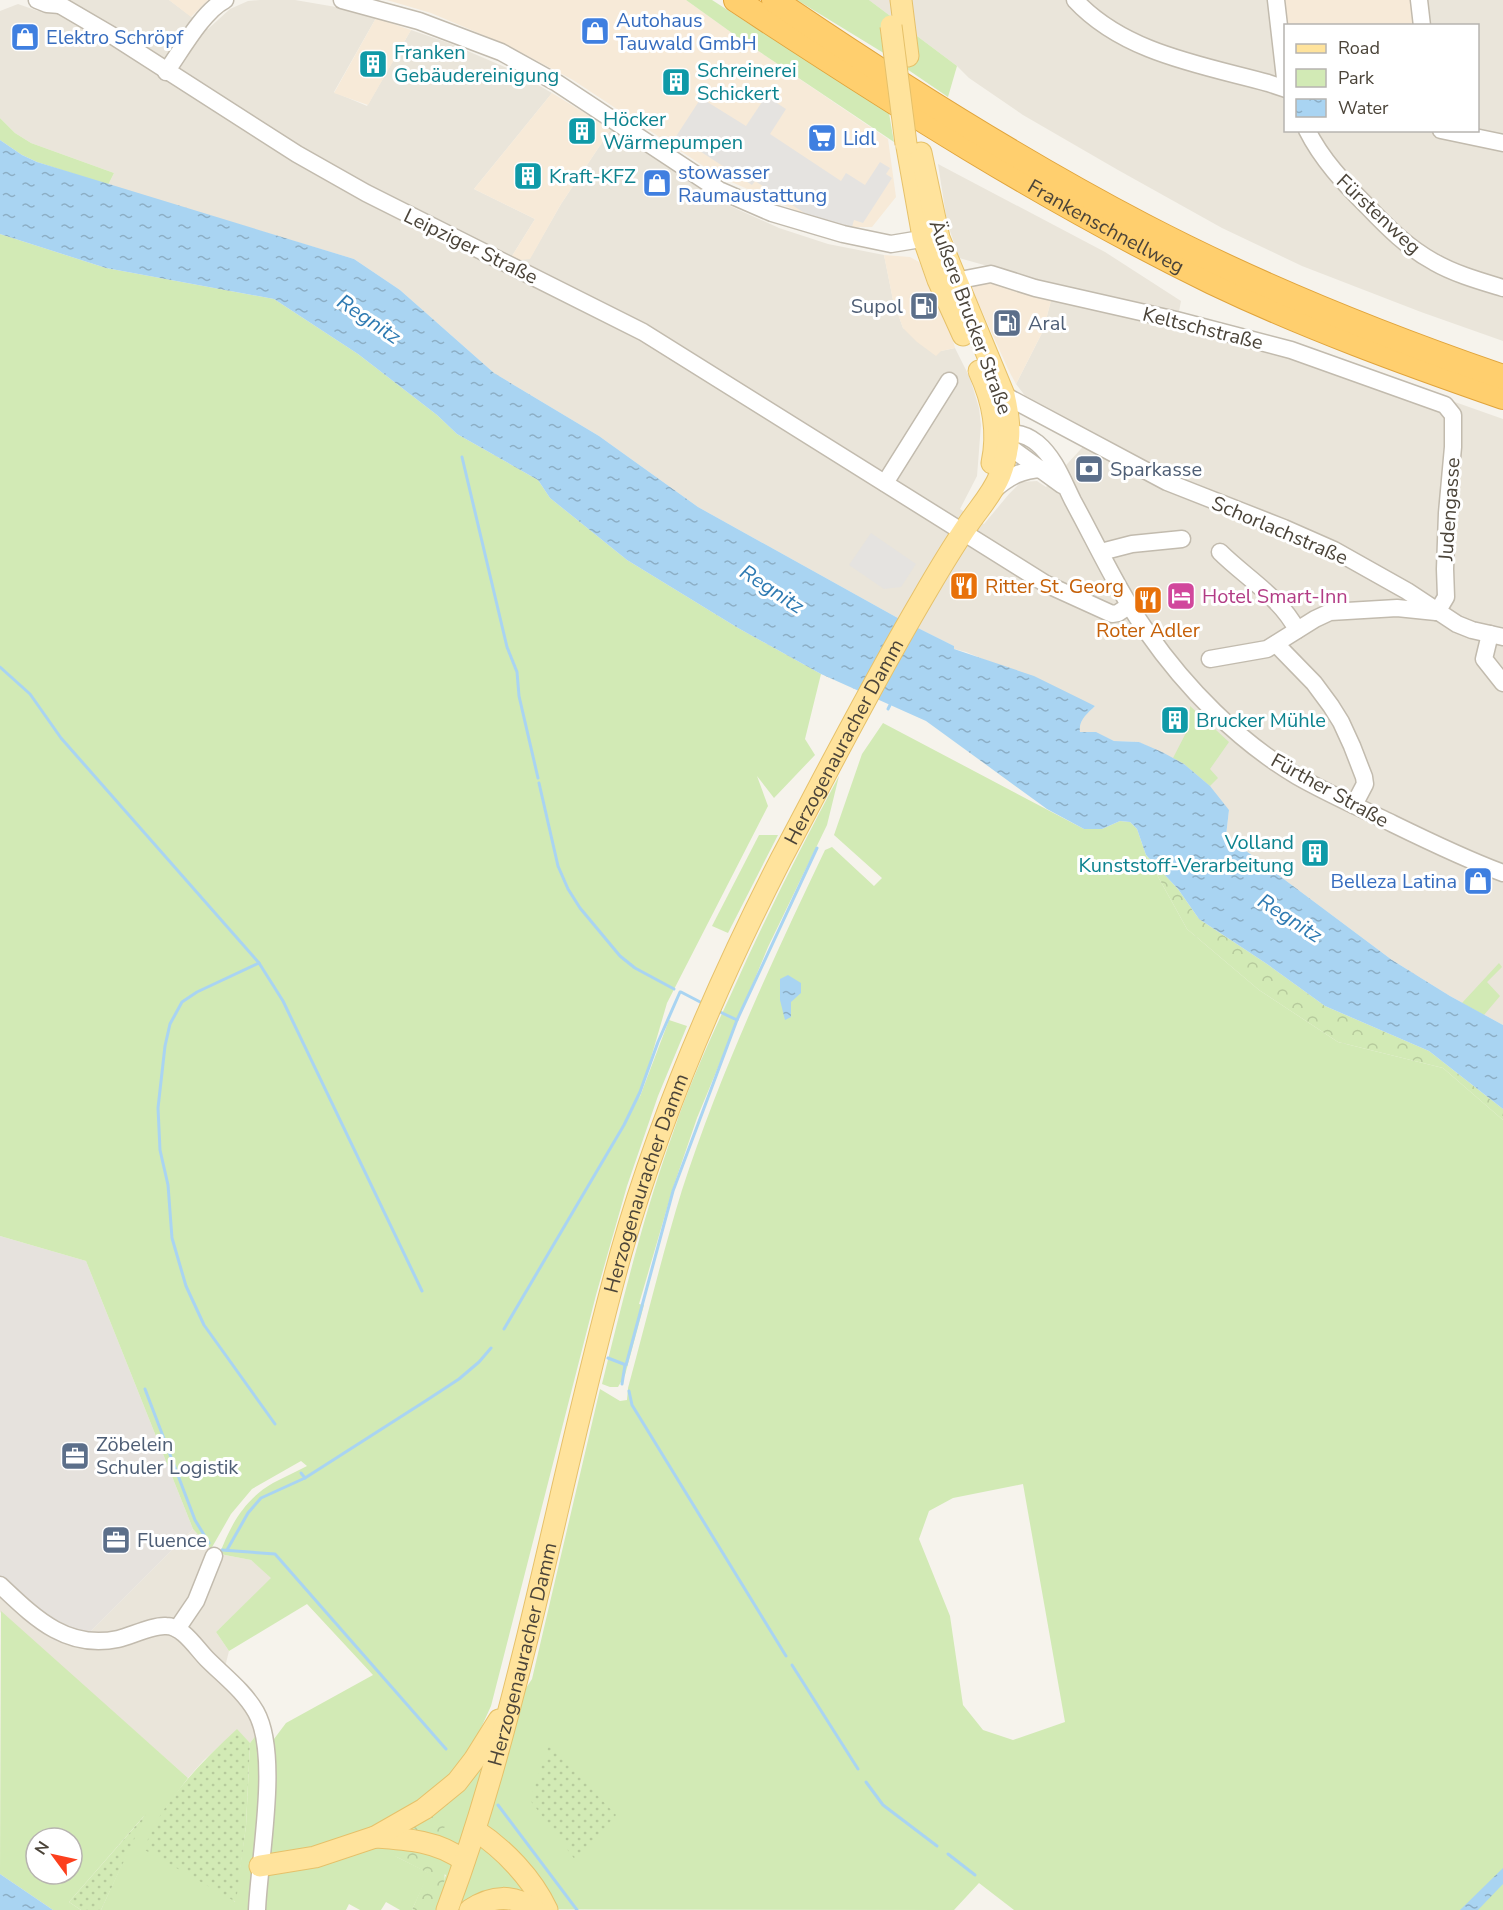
<svg xmlns="http://www.w3.org/2000/svg" width="1503" height="1910" font-family="'Nunito Sans',sans-serif">
<style>
.residential{fill:#eae5da;fill-rule:evenodd}
.commercial{fill:#f7ead8}
.industrial{fill:#e6e2dd}
.green{fill:#d2eab5;fill-rule:evenodd}
.forest{fill:url(#forest-crowns)}
.garden{fill:url(#garden-dots)}
.parking{fill:#e5e3e0}
.water{fill:url(#water-ripples)}
.lines{fill:none;stroke-linecap:round;stroke-linejoin:round}
.stream{stroke:#a9d4f2;stroke-width:3}
.minor-casing{stroke:#c2bbae;stroke-width:19}
.major-casing{stroke:#e6c16a;stroke-width:23}
.highway-casing{stroke:#e0a43c;stroke-width:26}
.minor{stroke:#fff;stroke-width:16}
.major{stroke:#ffe39c;stroke-width:21}
.highway{stroke:#ffcf6e;stroke-width:24}
.major-bridge-casing{stroke:#e6c16a;stroke-width:23;stroke-linecap:butt}
.major-bridge{stroke:#ffe39c;stroke-width:21}
.labels{text-anchor:middle;stroke-width:6;stroke-linejoin:round;paint-order:stroke}
.shop-label{font-size:20px;fill:#366cbe;stroke:#fff;text-anchor:start}
.culture-label{font-size:20px;fill:#0d838f;stroke:#fff;text-anchor:start}
.street-label{font-size:20px;fill:#4b4439;stroke:#fff}
.service-label{font-size:20px;fill:#4e5e75;stroke:#fff;text-anchor:start}
.food-label{font-size:20px;fill:#c56008;stroke:#fff;text-anchor:start}
.hotel-label{font-size:20px;fill:#b23c85;stroke:#fff;text-anchor:start}
.water-label{font-size:21px;font-style:italic;fill:#2e7ab2;stroke:#fff}
</style>
<defs>
<pattern id="forest-crowns" width="20" height="18" patternUnits="userSpaceOnUse" patternTransform="scale(1.5)"><rect width="20" height="18" fill="#d2eab5"/><path d="M2 6a3 3 0 1 1 6 0M12 15a3 3 0 1 1 6 0" fill="none" stroke="#b6ca9c"/></pattern>
<pattern id="garden-dots" width="8" height="8" patternUnits="userSpaceOnUse" patternTransform="scale(1.5)"><rect width="8" height="8" fill="#d2eab5"/><path d="M2 2h.1M6 6h.1" fill="none" stroke="#b6ca9c" stroke-width="1.8" stroke-linecap="round"/></pattern>
<pattern id="water-ripples" width="26" height="14" patternUnits="userSpaceOnUse" patternTransform="scale(1.5)"><rect width="26" height="14" fill="#a9d4f2"/><path d="M2 4q2-2 4 0t4 0M15 11q2-2 4 0t4 0" fill="none" stroke="#8caec5"/></pattern>
</defs>
<rect width="100%" height="100%" fill="#f6f3ec"/>
<g class="residential">
<polygon points="50,0 169,0 208,29 230,9 248,1 260,0 295,0 336,7 376,18 334,92 367,106 411,30 449,43 512,70 552,93 474,189 535,219 512,256 530,258 561,204 611,129 728,205 779,228 828,244 884,255 893,300 903,328 941,351 955,348 970,378 979,408 981,425 977,476 960,509 984,524 1009,494 1021,482 1037,481 1046,487 1091,438 1029,401 1016,384 1043,331 1055,285 959,258 947,222 938,164 1105,252 1181,301 1176,327 1452,401 1503,419 1503,1025 1450,996 1392,960 1226,836 1229,810 1184,764 1139,742 1114,741 1096,733 1080,732 1079,727 1083,717 1095,706 966,652 954,649 954,646 896,617 698,507 599,436 494,373 400,290 354,259 108,185 114,173 31,143 15,133 0,118 0,11 18,4 38,11"/>
<path d="M869,0h634v341l-82,-29 -119,-46 -80,-38 -104,-58 -95,-55 -54,-37 -12,-12zM1286,26h192v104h-192z"/>
<polygon points="193,1529 211,1549 225,1555 251,1560 272,1578 216,1632 229,1651 225,1667 267,1721 250,1743 237,1730 203,1761 188,1778 0,1612 0,1591 78,1644"/>
</g>
<g class="commercial">
<polygon points="169,0 208,0 191,17"/>
<polygon points="387,0 686,0 739,38 888,139 896,197 872,227 852,227 809,216 720,177 573,80 509,46 431,13"/>
<polygon points="1284,0 1415,0 1418,25 1288,25"/>
<polygon points="376,18 411,30 368,105 334,93"/>
<polygon points="552,93 611,129 561,204 530,259 520,260 512,256 535,219 474,189"/>
<polygon points="884,255 910,257 919,262 951,333 955,348 941,351 936,356 917,342 903,328 893,300"/>
<polygon points="990,281 1052,297 1043,331 1016,384 1009,371 971,287 973,285"/>
</g>
<polygon class="industrial" points="0,1236 86,1261 193,1529 78,1644 55,1641 0,1591"/>
<g class="green">
<polygon points="686,0 712,0 889,113 894,142 739,38"/>
<polygon points="797,0 869,0 957,66 948,97 882,52"/>
<polygon points="0,118 15,133 31,143 114,173 108,185 37,162 22,155 0,140"/>
<path d="M0,234l106,34 168,31 84,55 79,61 20,19 81,46 12,18 77,62 111,68 83,46 -16,65 10,16 -41,43 -17,-22 11,30 -101,197 -28,96 30,-79 18,6 -29,70 -31,90 -31,109 -105,411 -15,33 11,8 45,-68 68,-290 20,12 7,-1 1,-12c18,-66 34,-133 54,-198 38,-117 90,-229 143,-340l7,-3 42,39 8,-8 -48,-43 28,-81 21,-31 201,106h18l18,-8 10,1 7,7 9,26 41,74 72,61 79,52 105,26 60,52v790h-489l-35,-27 -25,27 -521,-1 13,-34 -51,-19 34,17 -17,37h-12l-14,-8 -5,8h-21l-11,-6 -3,6h-245l43,-94 -75,86 12,8h-28l-53,-36 1,-263 187,167 -24,32 71,92 11,-76 4,-83 17,-22 4,22 15,-20 87,-48 -66,-71 -78,47 -13,-19 55,-54 -20,-18 -26,-5 -5,-2c11,-29 25,-54 53,-70 11,-6 23,-11 34,-17l-6,-5 -49,28 -21,25 -20,35 -18,-20 -107,-268 -86,-25zM1023,1484l42,238 -52,18 -30,-10 -20,-25 -13,-89 -31,-77 10,-28 24,-13zM36,1838h36v36h-36z"/>
<polygon points="1190,706 1229,742 1210,769 1218,778 1210,786 1184,764 1173,758 1189,727"/>
<path d="M839,776l-12,49 -59,122 -71,171 -25,73 -33,113 5,1 -19,70 -7,12h-8l-8,-3c21,-85 42,-171 72,-254 16,-47 37,-93 58,-138 33,-74 69,-145 107,-216z"/>
<polygon points="759,835 778,835 728,933 712,926"/>
<polygon points="1499,963 1502,967 1487,982 1500,996 1484,1015 1462,1003"/>
</g>
<g class="forest">
<polygon points="1146,855 1178,889 1199,919 1267,964 1325,1006 1429,1051 1503,1109 1503,1120 1443,1068 1338,1042 1259,990 1187,929"/>
<path d="M458,1793l-8,26 -21,32c25,23 15,30 5,58l14,1h-36l16,-37 -33,-17 16,-28z"/>
</g>
<g class="garden">
<path d="M237,1729l13,14 -4,83 -10,76 -93,-53c7,-13 13,-28 22,-41 21,-30 45,-54 72,-79z"/>
<polygon points="549,1744 616,1815 576,1861 530,1800"/>
<polygon points="146,1814 101,1910 81,1910 69,1902"/>
</g>
<g class="parking">
<polygon points="766,96 786,109 770,134 841,181 846,173 865,185 880,162 890,168 886,174 892,178 863,223 854,220 852,227 809,216 755,181 752,185 692,146 690,148 675,138 701,98 746,126"/>
<polygon points="871,533 916,564 901,587 884,589 849,565"/>
</g>
<g class="water">
<path d="M0,140l22,15 15,7 317,97 46,31 94,83 105,63 99,71 198,110 58,29v3l80,27 61,30c-7,7 -17,14 -15,26h16l18,9 25,1 23,10 22,12 26,22 19,24 -3,26 166,124 58,36 53,29v84l-74,-58 -104,-45 -58,-42 -68,-45 -21,-30 -32,-34 -9,-26 -7,-7 -10,-1 -18,8h-18l-37,-20 -121,-88 -105,-47 -83,-46 -111,-68 -77,-62 -12,-18 -81,-46 -20,-19 -79,-61 -84,-55 -168,-31 -106,-34z"/>
<polygon points="788,975 801,983 801,993 791,1002 791,1017 785,1020 780,1000 780,979"/>
<polygon points="1503,1868 1503,1884 1478,1910 1460,1910"/>
<polygon points="0,1874 53,1910 0,1910"/>
</g>
<g class="lines">
<g class="stream">
<polyline points="462,457 507,647 517,672 519,696 538,778"/>
<polyline points="0,667 30,694 61,738 259,963 283,1001 422,1291"/>
<polyline points="888,709 890,705"/>
<polyline points="539,783 558,866 568,889 580,908 620,956 635,968 674,989"/>
<polyline points="259,963 197,992 182,1002 170,1024 165,1046 158,1108 160,1150 168,1185 172,1238 186,1286 204,1325 275,1424"/>
<polyline points="681,992 704,1004"/>
<polyline points="718,1011 737,1020 817,848"/>
<polyline points="504,1329 624,1125 640,1092 658,1042 680,992"/>
<polyline points="608,1358 626,1365 673,1191 737,1020"/>
<polyline points="622,1384 625,1365"/>
<polyline points="145,1389 195,1520 209,1543"/>
<polyline points="629,1391 632,1405 786,1656"/>
<polyline points="301,1473 305,1478"/>
<polyline points="222,1550 275,1554 446,1749"/>
<polyline points="227,1550 248,1513 261,1498 305,1478 427,1400 459,1379 479,1362 491,1348"/>
<polyline points="792,1665 858,1769"/>
<polyline points="866,1782 883,1805 937,1846"/>
<polyline points="498,1805 577,1910"/>
<polyline points="948,1854 975,1875"/>
</g>
<g class="minor-casing">
<g id="minor">
<polyline points="37,0 47,4 60,5"/>
<polyline points="57,0 60,5 113,36 297,154 366,193 643,332 1046,584 1112,614 1118,613 1130,605"/>
<polyline points="342,0 419,21 501,52 557,83 719,190 772,213 843,234 891,244 915,240 923,237"/>
<path d="M1075,0c49,53 127,65 193,83l18,6"/>
<polyline points="1276,0 1286,87"/>
<polyline points="1419,0 1422,26"/>
<path d="M166,72c15,-21 37,-61 59,-72"/>
<path d="M1307,130c15,30 37,53 60,76 20,21 41,42 67,56 21,12 46,19 69,26"/>
<polyline points="1441,130 1503,143"/>
<polyline points="955,281 991,274 1035,288 1176,320 1291,350 1445,405 1453,415 1453,447 1447,513 1445,569 1446,597 1437,612"/>
<polyline points="1004,395 1167,482 1284,528 1334,550 1407,591 1457,624 1472,630 1503,637"/>
<path d="M999,435c14,-4 27,-1 38,8 18,15 26,38 36,58 24,44 45,90 74,131 39,56 91,109 150,144 28,16 57,29 86,43 39,19 79,39 120,54"/>
<polyline points="1000,440 1062,485"/>
<polyline points="885,483 949,381"/>
<path d="M995,489c15,-13 27,-19 47,-20"/>
<polyline points="1101,552 1132,544 1182,539"/>
<path d="M1220,552c25,25 60,45 77,78"/>
<polyline points="1490,634 1484,659 1503,683"/>
<polyline points="1276,644 1314,683 1331,706 1341,722 1352,746 1364,777 1365,784 1354,805"/>
<polyline points="1210,659 1267,649 1315,619 1330,612 1397,608 1436,612"/>
<path d="M0,1585c34,32 66,65 118,54 13,-3 35,-14 48,-13 17,0 30,22 41,33 17,17 37,32 49,53 24,43 3,147 1,198"/>
<polyline points="177,1629 196,1601 214,1556"/>
</g>
</g>
<g class="major-casing">
<g id="major">
<polyline points="901,0 908,56"/>
<polyline points="907,147 923,237 938,280 963,335"/>
<path d="M979,371c14,30 20,60 13,92"/>
<path d="M475,1830c29,19 57,48 72,80"/>
<path d="M375,1837c31,2 64,4 89,24"/>
<polyline points="260,1866 315,1857 375,1837 424,1809 457,1782 474,1760 499,1720"/>
<path id="s1" d="M447,1910c34,-90 58,-182 81,-275 31,-127 58,-256 93,-382 39,-138 95,-267 160,-394 46,-87 91,-175 141,-260 15,-26 30,-51 47,-76 11,-16 24,-30 31,-48 11,-29 11,-50 4,-80l-65,-157 -18,-85"/>
<path d="M470,1910c22,-15 44,-16 65,0"/>
</g>
</g>
<g class="highway-casing">
<g id="highway">
<path id="s2" d="M736,0c155,102 310,201 476,282 94,45 193,81 291,115"/>
<path d="M774,0c119,81 242,159 370,226 115,60 237,109 359,151"/>
</g>
</g>
<use href="#minor" class="minor"/>
<use href="#major" class="major"/>
<use href="#highway" class="highway"/>
<g class="major-bridge-casing">
<polyline id="major-bridge" points="891,26 906,144"/>
</g>
<use href="#major-bridge" class="major-bridge"/>
</g>
<defs>
<g id="shop-square" transform="scale(1.5)"><rect x="-9" y="-9" width="18" height="18" rx="4" fill="#3f7fe0" stroke="#fff"/><path d="M-5-2.5h2.3a2.7 3.5 0 0 1 5.4 0H5L5.5 6h-11ZM-1.5-2.5h3a1.5 2.3 0 0 0-3 0Z" fill="#fff"/></g>
<g id="building-square" transform="scale(1.5)"><rect x="-9" y="-9" width="18" height="18" rx="4" fill="#0f9aa8" stroke="#fff"/><path d="M-4-6H4V6H1V3H-1V6H-4ZM-2.5-4.3h1.7v1.8h-1.7ZM.8-4.3h1.7v1.8H.8ZM-2.5-1h1.7V.8h-1.7ZM.8-1h1.7V.8H.8Z" fill="#fff"/></g>
<g id="supermarket-square" transform="scale(1.5)"><rect x="-9" y="-9" width="18" height="18" rx="4" fill="#3f7fe0" stroke="#fff"/><path d="M-6-5.5h2.5l.6 2H6L4.5 2H-2.5L-4.4-4H-6ZM-1.5 3.2a1.3 1.3 0 1 0 .1 0ZM3 3.2a1.3 1.3 0 1 0 .1 0Z" fill="#fff"/></g>
<g id="fuel-square" transform="scale(1.5)"><rect x="-9" y="-9" width="18" height="18" rx="4" fill="#5c6f8a" stroke="#fff"/><path d="M-5.5-6h7V0h2V4h1.3V-2.5L3-4.5l.8-.8L6-3V5H2.5V1h-1V6h-7ZM-4.2-4.7v3.2H.2V-4.7Z" fill="#fff"/></g>
<g id="bank-square" transform="scale(1.5)"><rect x="-9" y="-9" width="18" height="18" rx="4" fill="#5c6f8a" stroke="#fff"/><path d="M-6-4H6V4H-6ZM0-2.3a2.3 2.3 0 1 0 0 4.6a2.3 2.3 0 1 0 0-4.6Z" fill="#fff"/></g>
<g id="restaurant-square" transform="scale(1.5)"><rect x="-9" y="-9" width="18" height="18" rx="4" fill="#e8710a" stroke="#fff"/><path d="M-5-6h1v4h1v-4h1v4h1v-4h1v5L-1.5 .5V6h-2V.5L-5-1ZM5-6V6H3V1.5H1.5Q1.5-4 5-6Z" fill="#fff"/></g>
<g id="hotel-square" transform="scale(1.5)"><rect x="-9" y="-9" width="18" height="18" rx="4" fill="#d1479c" stroke="#fff"/><path d="M-6-4.5h1.5V1H6V5H4.5V3h-9V5H-6ZM-4 0a1.8 1.8 0 1 1 3.6 0ZM.5 0V-2.5h3Q6-2.5 6 0Z" fill="#fff"/></g>
<g id="office-square" transform="scale(1.5)"><rect x="-9" y="-9" width="18" height="18" rx="4" fill="#5c6f8a" stroke="#fff"/><path d="M-6-3h4V-5.5h4V-3h4V5H-6ZM-1-4.5V-3h2v-1.5ZM-6 0V1H6V0Z" fill="#fff"/></g>
</defs>
<g fill-rule="evenodd">
<use href="#shop-square" x="595" y="31"/>
<use href="#shop-square" x="25" y="37"/>
<use href="#building-square" x="373" y="64"/>
<use href="#building-square" x="676" y="82"/>
<use href="#building-square" x="582" y="131"/>
<use href="#supermarket-square" x="822" y="138"/>
<use href="#building-square" x="528" y="176"/>
<use href="#shop-square" x="657" y="183"/>
<use href="#fuel-square" x="924" y="306"/>
<use href="#fuel-square" x="1007" y="323"/>
<use href="#bank-square" x="1089" y="469"/>
<use href="#restaurant-square" x="964" y="586"/>
<use href="#hotel-square" x="1181" y="596"/>
<use href="#restaurant-square" x="1148" y="600"/>
<use href="#building-square" x="1175" y="720"/>
<use href="#building-square" x="1315" y="853"/>
<use href="#shop-square" x="1478" y="881"/>
<use href="#office-square" x="75" y="1456"/>
<use href="#office-square" x="116" y="1540"/>
</g>
<g class="labels">
<g class="shop-label">
<text x="616" y="27">Autohaus<tspan x="616" dy="23">Tauwald GmbH</tspan></text>
<text x="46" y="44">Elektro Schröpf</text>
<text x="843" y="145">Lidl</text>
<text x="678" y="179">stowasser<tspan x="678" dy="23">Raumaustattung</tspan></text>
<text x="1457" y="888" text-anchor="end">Belleza Latina</text>
</g>
<g class="culture-label">
<text x="394" y="59">Franken<tspan x="394" dy="23">Gebäudereinigung</tspan></text>
<text x="697" y="77">Schreinerei<tspan x="697" dy="23">Schickert</tspan></text>
<text x="603" y="126">Höcker<tspan x="603" dy="23">Wärmepumpen</tspan></text>
<text x="549" y="183">Kraft-KFZ</text>
<text x="1196" y="727">Brucker Mühle</text>
<text x="1294" y="849" text-anchor="end">Volland<tspan x="1294" dy="23">Kunststoff-Verarbeitung</tspan></text>
</g>
<g class="street-label">
<text transform="translate(1379 214) rotate(43)" y="7">Fürstenweg</text>
<text dy="7" stroke="none"><textPath href="#s2" startOffset="434">Frankenschnellweg</textPath></text>
<text transform="translate(471 246) rotate(26)" y="7">Leipziger Straße</text>
<text transform="translate(971 317) rotate(70)" y="7">Äußere Brucker Straße</text>
<text transform="translate(1203 328) rotate(14)" y="7">Keltschstraße</text>
<text transform="translate(1449 509) rotate(-86)" y="7">Judengasse</text>
<text transform="translate(1280 530) rotate(23)" y="7">Schorlachstraße</text>
<text dy="7" stroke="none"><textPath href="#s1" startOffset="1239">Herzogenauracher Damm</textPath></text>
<text transform="translate(1330 790) rotate(29)" y="7">Fürther Straße</text>
<text dy="7" stroke="none"><textPath href="#s1" startOffset="754">Herzogenauracher Damm</textPath></text>
<text dy="7" stroke="none"><textPath href="#s1" startOffset="267">Herzogenauracher Damm</textPath></text>
</g>
<g class="service-label">
<text x="903" y="313" text-anchor="end">Supol</text>
<text x="1028" y="330">Aral</text>
<text x="1110" y="476">Sparkasse</text>
<text x="96" y="1451">Zöbelein<tspan x="96" dy="23">Schuler Logistik</tspan></text>
<text x="137" y="1547">Fluence</text>
</g>
<g class="food-label">
<text x="985" y="593">Ritter St. Georg</text>
<text x="1148" y="637" text-anchor="middle">Roter Adler</text>
</g>
<g class="hotel-label">
<text x="1202" y="603">Hotel Smart-Inn</text>
</g>
<g class="water-label">
<text transform="translate(369 319) rotate(34)" y="7">Regnitz</text>
<text transform="translate(772 589) rotate(33)" y="7">Regnitz</text>
<text transform="translate(1290 918) rotate(33)" y="7">Regnitz</text>
</g>
</g>
<rect x="1284" y="24" width="195" height="108" fill="#ffffff" stroke="#b7b4b0" stroke-width="1.5"/>
<rect x="1296" y="44" width="30" height="9" fill="#ffe39c" stroke="#b7b4b0" stroke-width="1.5"/>
<text x="1338" y="54" font-size="18" fill="#4b4439">Road</text>
<rect x="1296" y="69" width="30" height="18" fill="#d2eab5" stroke="#b7b4b0" stroke-width="1.5"/>
<text x="1338" y="84" font-size="18" fill="#4b4439">Park</text>
<rect x="1296" y="99" width="30" height="18" fill="url(#water-ripples)" stroke="#b7b4b0" stroke-width="1.5"/>
<text x="1338" y="114" font-size="18" fill="#4b4439">Water</text>
<g transform="translate(54 1856) rotate(303)"><circle r="28" fill="#ffffff" stroke="#b7b4b0" stroke-width="1.5"/>
<path d="M0-4.5L10 22L0 15L-10 22Z" fill="#fc3f1d"/>
<text y="-9" font-size="16" font-weight="bold" text-anchor="middle" fill="#4b4439">N</text>
</g>
</svg>
